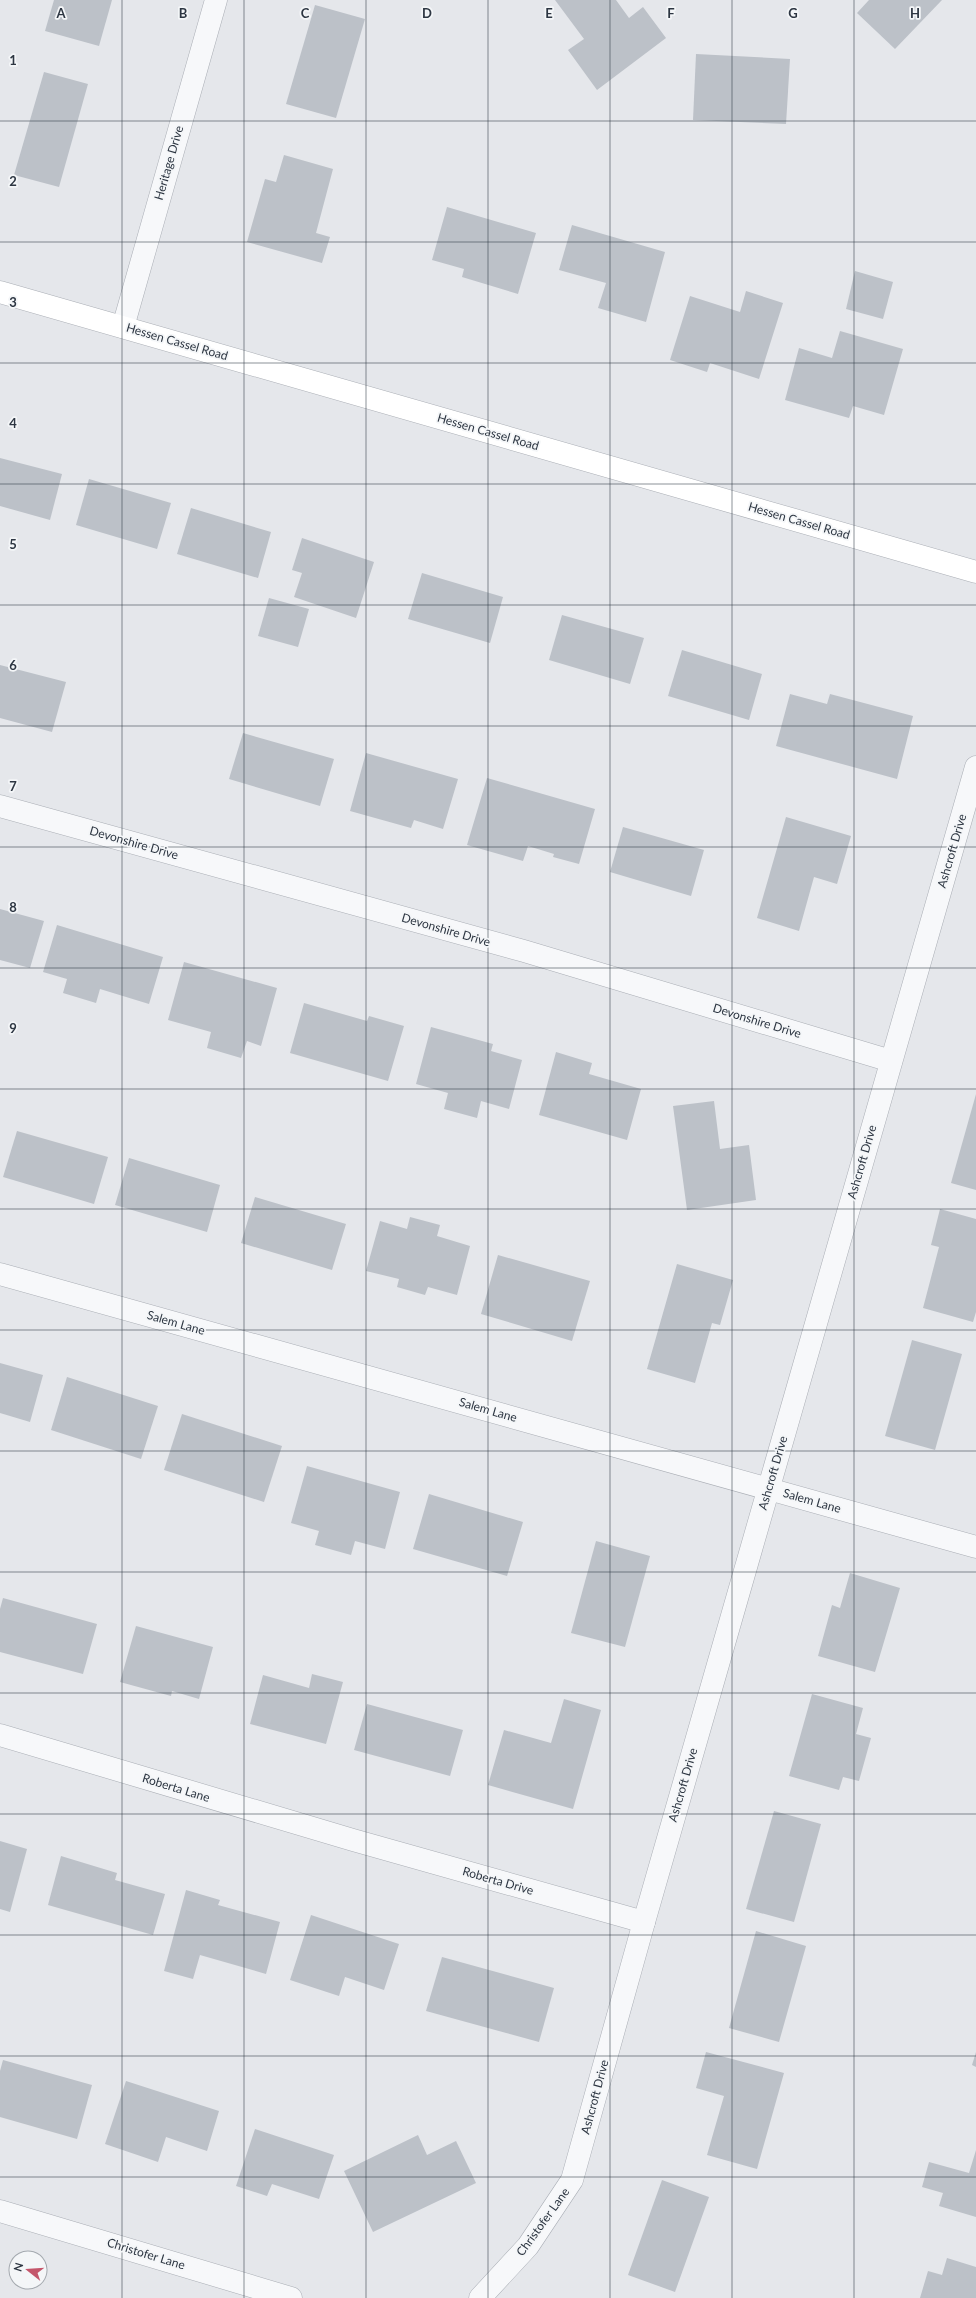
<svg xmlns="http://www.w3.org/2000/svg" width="976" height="2298" font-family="Lato,sans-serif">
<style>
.building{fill:#bcc1c8}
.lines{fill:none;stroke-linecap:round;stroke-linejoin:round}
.street-casing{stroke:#aaaeb5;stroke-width:23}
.secondary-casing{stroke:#aaaeb5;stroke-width:23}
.street{stroke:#f7f8fa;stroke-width:22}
.secondary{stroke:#fff;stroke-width:22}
.grid{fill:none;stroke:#2d3642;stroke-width:1;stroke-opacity:0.55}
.labels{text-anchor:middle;stroke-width:3.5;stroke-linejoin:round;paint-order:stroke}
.street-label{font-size:12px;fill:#2d3642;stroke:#f4f6f8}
.grid-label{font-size:13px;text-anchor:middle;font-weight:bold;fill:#2d3642;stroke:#f4f6f8;stroke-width:3.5;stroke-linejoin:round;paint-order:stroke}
</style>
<rect width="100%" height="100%" fill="#e5e7eb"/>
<g class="building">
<polygon points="54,0 112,0 99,46 45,31"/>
<polygon points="555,0 616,0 629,18 643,7 666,38 597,90 568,50 584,39"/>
<polygon points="869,0 942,0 895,49 857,13"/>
<polygon points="315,5 365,19 336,118 286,104"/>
<polygon points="696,54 790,59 786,124 693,120"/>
<polygon points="44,72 88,84 59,187 14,175"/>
<polygon points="284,155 333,169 316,233 330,237 322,263 247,242 265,179 276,182"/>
<polygon points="447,207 536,233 518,294 462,277 464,269 432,260"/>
<polygon points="572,225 665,252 646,322 598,308 606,283 559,270"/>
<polygon points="855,271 893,282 883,319 846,309"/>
<polygon points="746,291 783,303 759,379 710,363 707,372 670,360 690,296 740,312"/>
<polygon points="840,331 903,349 884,415 853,406 849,418 785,400 799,348 832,358"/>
<polygon points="0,458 62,474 50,520 0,506"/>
<polygon points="89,479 171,503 157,549 76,525"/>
<polygon points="191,508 271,532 258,578 177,554"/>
<polygon points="302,538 374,562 356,618 294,597 302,573 292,570"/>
<polygon points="422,573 503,597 490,643 408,619"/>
<polygon points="269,598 309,609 298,647 258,636"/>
<polygon points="562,615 644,638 630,684 549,660"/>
<polygon points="682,650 762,674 749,720 668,696"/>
<polygon points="0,665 66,682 52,732 0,718"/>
<polygon points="790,694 827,704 830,694 913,716 897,779 776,746"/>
<polygon points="243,733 334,759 320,806 229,779"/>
<polygon points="366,753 458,779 443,829 414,820 411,828 350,811"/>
<polygon points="487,778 595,809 579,864 553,857 554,854 528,846 523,861 467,845"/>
<polygon points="786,817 851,836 837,884 814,877 799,931 757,918"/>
<polygon points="623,827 704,850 691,896 610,872"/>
<polygon points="0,909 44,921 30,968 0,960"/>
<polygon points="57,925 163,957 149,1004 100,989 96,1003 63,993 67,979 43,972"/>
<polygon points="184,962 277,988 261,1046 247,1041 241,1058 207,1048 211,1032 168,1020"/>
<polygon points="304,1003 367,1021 369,1016 404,1026 388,1081 290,1053"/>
<polygon points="431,1027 493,1044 491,1051 522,1060 509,1109 481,1101 477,1118 444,1109 448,1093 416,1084"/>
<polygon points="556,1052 592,1063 589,1074 641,1089 627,1140 539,1115"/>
<polygon points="976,1094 976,1190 951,1183"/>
<polygon points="714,1101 720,1149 749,1145 756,1200 687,1210 673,1106"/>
<polygon points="17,1131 108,1157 94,1204 3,1177"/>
<polygon points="129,1158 220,1185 207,1232 115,1205"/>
<polygon points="255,1197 346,1224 332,1270 241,1243"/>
<polygon points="940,1209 976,1219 976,1312 973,1322 923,1308 939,1247 931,1245"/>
<polygon points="410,1217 440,1225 437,1236 470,1246 457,1295 428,1287 425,1295 397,1287 399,1279 366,1271 380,1221 407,1229"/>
<polygon points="498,1255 590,1281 572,1341 481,1314"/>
<polygon points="677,1264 733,1280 720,1325 712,1323 695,1383 647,1369"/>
<polygon points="912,1340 962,1354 935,1450 885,1436"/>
<polygon points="0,1363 43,1375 30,1422 0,1413"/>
<polygon points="67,1377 158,1406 141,1459 51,1430"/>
<polygon points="182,1414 282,1446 264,1502 164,1470"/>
<polygon points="307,1466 400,1492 385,1549 355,1541 351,1555 315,1545 319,1531 291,1523"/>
<polygon points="429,1494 523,1522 507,1576 413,1549"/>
<polygon points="596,1541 650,1556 625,1647 571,1633"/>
<polygon points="850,1573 900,1588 875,1672 818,1656 832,1605 840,1608"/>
<polygon points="3,1598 97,1624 83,1674 0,1652 0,1609"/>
<polygon points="136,1626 213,1647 199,1699 172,1691 171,1696 120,1682"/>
<polygon points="312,1674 343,1682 326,1744 250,1724 263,1675 309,1688"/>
<polygon points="812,1694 863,1708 856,1734 871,1738 859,1781 843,1777 839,1790 789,1776"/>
<polygon points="564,1699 601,1710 573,1809 488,1785 504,1730 551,1743"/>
<polygon points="367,1704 463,1730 450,1776 354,1750"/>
<polygon points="774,1811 821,1824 794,1922 746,1909"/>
<polygon points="0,1841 27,1849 10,1912 0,1909"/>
<polygon points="61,1856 117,1873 115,1880 165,1894 153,1935 48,1905"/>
<polygon points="186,1890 220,1900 218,1905 280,1922 266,1974 200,1955 193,1979 164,1971"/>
<polygon points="311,1915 399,1944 384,1990 345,1977 339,1996 290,1980"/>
<polygon points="756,1931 806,1946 779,2042 729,2028"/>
<polygon points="442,1957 554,1988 539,2042 426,2011"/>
<polygon points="706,2052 784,2073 757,2169 707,2155 724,2096 696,2088"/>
<polygon points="976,2052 976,2067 972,2065"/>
<polygon points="3,2060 92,2085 77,2139 0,2117 0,2071"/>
<polygon points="126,2081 219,2111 207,2151 166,2137 158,2162 105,2144"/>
<polygon points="255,2129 334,2155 319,2199 272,2184 267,2196 236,2186"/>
<polygon points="418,2135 427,2155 456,2141 476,2183 373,2232 344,2171"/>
<polygon points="976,2150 976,2217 939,2206 943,2193 922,2187 929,2162 969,2173"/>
<polygon points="662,2180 709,2197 675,2292 628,2275"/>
<polygon points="947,2258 976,2267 976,2298 920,2298 928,2271 942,2275"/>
</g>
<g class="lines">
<g class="street-casing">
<g id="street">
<polyline points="123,327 216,0"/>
<polyline points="0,806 524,951 891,1061"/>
<polyline points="0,1274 976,1547"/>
<polyline points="0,1735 353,1840 644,1922"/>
<polyline points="0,2211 291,2298"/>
<polyline points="480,2298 528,2246 572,2180 644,1922 976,767"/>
</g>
</g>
<g class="secondary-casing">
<polyline id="secondary" points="0,292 976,572"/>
</g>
<use href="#street" class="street"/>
<use href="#secondary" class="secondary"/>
</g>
<path class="grid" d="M122,0v2298M244,0v2298M366,0v2298M488,0v2298M610,0v2298M732,0v2298M854,0v2298M0,121h976M0,242h976M0,363h976M0,484h976M0,605h976M0,726h976M0,847h976M0,968h976M0,1089h976M0,1209h976M0,1330h976M0,1451h976M0,1572h976M0,1693h976M0,1814h976M0,1935h976M0,2056h976M0,2177h976"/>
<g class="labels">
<g class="street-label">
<text transform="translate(169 163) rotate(-74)" y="4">Heritage Drive</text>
<text transform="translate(177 342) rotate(16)" y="4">Hessen Cassel Road</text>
<text transform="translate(488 432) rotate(16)" y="4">Hessen Cassel Road</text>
<text transform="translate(799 521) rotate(16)" y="4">Hessen Cassel Road</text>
<text transform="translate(134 843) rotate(16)" y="4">Devonshire Drive</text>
<text transform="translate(952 851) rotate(-74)" y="4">Ashcroft Drive</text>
<text transform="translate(446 930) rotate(16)" y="4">Devonshire Drive</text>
<text transform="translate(757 1021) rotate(17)" y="4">Devonshire Drive</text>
<text transform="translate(862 1162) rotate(-74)" y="4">Ashcroft Drive</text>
<text transform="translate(176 1323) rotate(16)" y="4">Salem Lane</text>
<text transform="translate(488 1410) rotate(16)" y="4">Salem Lane</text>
<text transform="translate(773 1473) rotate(-74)" y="4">Ashcroft Drive</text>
<text transform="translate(812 1501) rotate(16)" y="4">Salem Lane</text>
<text transform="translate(683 1785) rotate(-74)" y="4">Ashcroft Drive</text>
<text transform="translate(176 1788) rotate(17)" y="4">Roberta Lane</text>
<text transform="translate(498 1881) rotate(16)" y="4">Roberta Drive</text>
<text transform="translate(595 2097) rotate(-75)" y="4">Ashcroft Drive</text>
<text transform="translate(543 2222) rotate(-54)" y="4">Christofer Lane</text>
<text transform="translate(146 2254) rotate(17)" y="4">Christofer Lane</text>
</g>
</g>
<g class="grid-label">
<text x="61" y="18">A</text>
<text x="183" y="18">B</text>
<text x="305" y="18">C</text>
<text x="427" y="18">D</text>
<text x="549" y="18">E</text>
<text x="671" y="18">F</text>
<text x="793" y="18">G</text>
<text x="915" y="18">H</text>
<text x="13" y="65">1</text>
<text x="13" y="186">2</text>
<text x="13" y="307">3</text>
<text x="13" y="428">4</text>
<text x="13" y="549">5</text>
<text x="13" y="670">6</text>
<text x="13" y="791">7</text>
<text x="13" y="912">8</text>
<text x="13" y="1033">9</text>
</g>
<g transform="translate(28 2270) rotate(287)"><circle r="19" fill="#f4f6f8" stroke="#a4a9af"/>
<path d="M0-3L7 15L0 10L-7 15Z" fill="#c4566b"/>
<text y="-6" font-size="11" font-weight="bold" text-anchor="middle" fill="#2d3642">N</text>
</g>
</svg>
